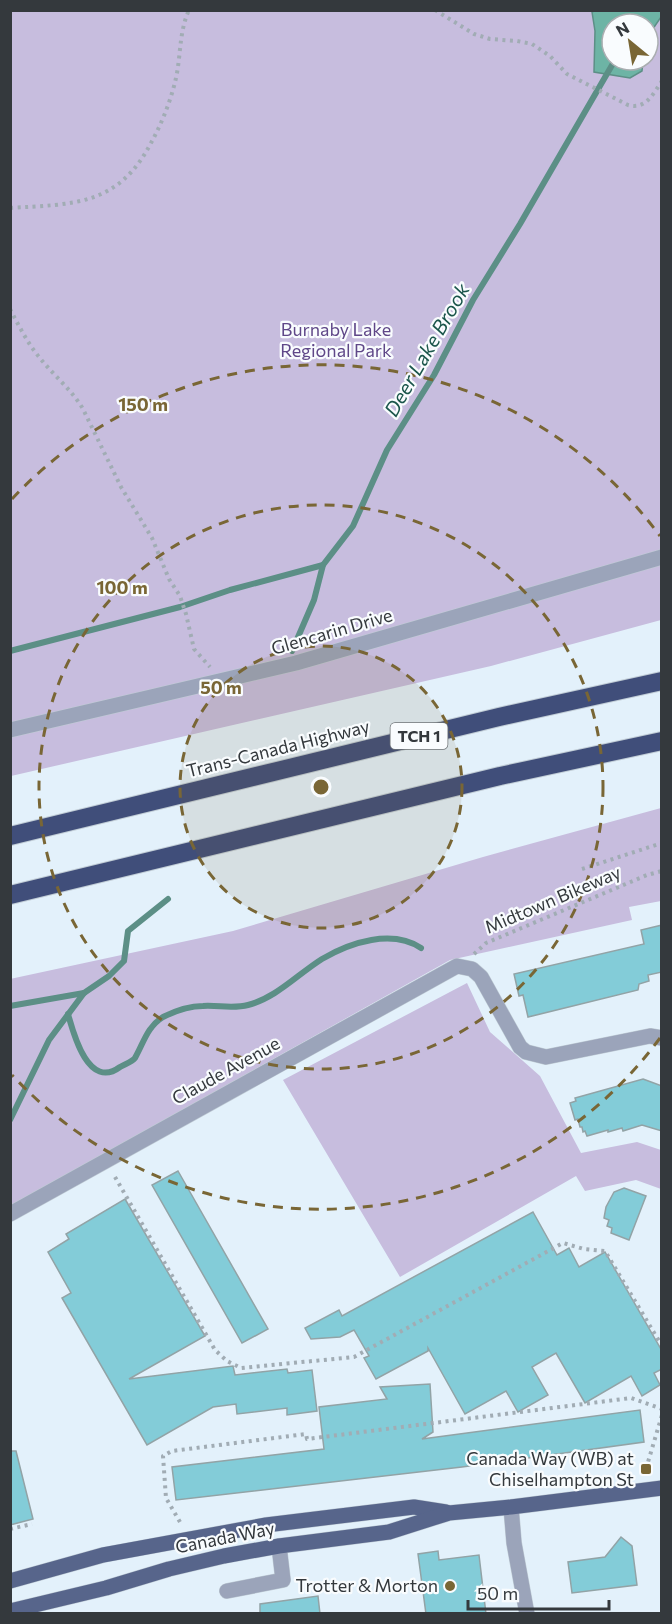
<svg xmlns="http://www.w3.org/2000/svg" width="672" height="1624" font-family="Commissioner,sans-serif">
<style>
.green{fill:#c7bdde;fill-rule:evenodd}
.water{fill:#6db4a5;stroke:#5c8f86;stroke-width:1.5}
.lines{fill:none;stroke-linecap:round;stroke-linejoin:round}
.stream{stroke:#5c8f86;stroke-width:6}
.building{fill:#83ccd8;stroke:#92a3a6;stroke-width:1.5}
.minor-casing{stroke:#c0ccd5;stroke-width:16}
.major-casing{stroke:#c0ccd5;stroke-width:16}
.highway-casing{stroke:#c0ccd5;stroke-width:20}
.path{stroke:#a1acb4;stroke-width:4;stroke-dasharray:3 4.5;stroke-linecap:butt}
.minor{stroke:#9ba4ba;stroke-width:15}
.major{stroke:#57658b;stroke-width:15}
.highway{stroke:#404e7a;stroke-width:18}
.ring{fill:none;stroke:#796635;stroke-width:3;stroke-dasharray:10 8}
.poi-dot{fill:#796635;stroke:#f9fcfe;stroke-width:2}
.labels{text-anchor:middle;stroke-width:4.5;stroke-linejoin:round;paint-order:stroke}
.shield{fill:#f9fcfe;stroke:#6f7477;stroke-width:1.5}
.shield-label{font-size:16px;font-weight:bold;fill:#34393d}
.park-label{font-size:18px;fill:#5f4788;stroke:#f9fcfe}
.street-label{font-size:18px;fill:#34393d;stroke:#f9fcfe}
.poi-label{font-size:18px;fill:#34393d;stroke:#f9fcfe;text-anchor:end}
.water-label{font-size:20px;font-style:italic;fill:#1a554b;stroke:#f9fcfe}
.centre{fill:#796635;stroke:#f9fcfe;stroke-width:3}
.ring-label{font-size:18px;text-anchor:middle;font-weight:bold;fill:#796635;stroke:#f9fcfe;stroke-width:4.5;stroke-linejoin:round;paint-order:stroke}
</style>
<rect width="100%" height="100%" fill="#e3f1fb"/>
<g class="green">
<path d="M10,11h651v609l-170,46 -480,110zM612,24h36v36h-36z"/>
<polygon points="661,808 661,901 629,907 632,920 450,960 11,1206 10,979 233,931 483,857"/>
<polygon points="467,983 490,1032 540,1076 581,1153 637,1142 661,1150 661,1189 636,1180 585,1191 576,1176 400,1277 283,1080"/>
</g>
<polygon class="water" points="594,11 661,11 661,17 648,36 648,24 612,24 612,60 643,60 642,71 630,78 594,72 595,31 592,12"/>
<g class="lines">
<g class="stream">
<polyline points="10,651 180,607 230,590 323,565"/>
<polyline points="292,651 314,600 323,565 353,526 387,450 434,375 473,300 520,224 615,60"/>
<polyline points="10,1006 84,993"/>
<path d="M68,1014c6,22 21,76 52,53 5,-3 12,-5 15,-9 9,-16 12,-31 28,-41 12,-6 27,-11 40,-11 15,-1 30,3 45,-1 28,-7 50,-31 74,-46 29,-17 70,-30 99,-11"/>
<polyline points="10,1120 49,1040 84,993 109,976 124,961 128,931 168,899"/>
</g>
</g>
<g class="building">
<polygon points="662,925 662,972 648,975 649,981 639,984 638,990 528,1017 523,995 519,996 514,974 644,944 641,930"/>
<polygon points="643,1079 662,1086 662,1131 642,1125 623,1131 622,1128 608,1132 608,1130 587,1136 585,1131 583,1132 582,1127 580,1127 578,1119 575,1120 570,1103 576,1101 575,1098"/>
<polygon points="178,1171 268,1329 242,1343 152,1185"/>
<polygon points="624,1188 646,1196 629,1240 611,1233 612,1228 607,1226 609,1220 604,1218 606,1207 614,1192"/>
<polygon points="125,1199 205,1336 129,1379 233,1366 235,1375 287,1369 288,1373 312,1370 317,1411 287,1415 287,1408 237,1414 236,1404 213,1407 147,1445 62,1298 71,1293 48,1252 69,1239 66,1234"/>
<polygon points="533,1212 557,1255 569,1248 579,1267 605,1252 662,1351 662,1369 654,1373 660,1385 642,1396 631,1376 585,1403 556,1353 532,1367 548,1395 518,1412 506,1391 465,1414 428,1348 428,1351 376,1379 364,1358 369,1356 354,1330 340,1337 311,1339 305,1328 339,1310 342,1316"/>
<polygon points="430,1384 433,1432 422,1439 640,1410 644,1442 462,1467 176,1500 172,1467 324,1449 319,1407 387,1399 380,1387"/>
<polygon points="10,1451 16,1451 33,1519 10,1525"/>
<polygon points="621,1537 632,1546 637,1585 572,1593 568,1562 605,1557"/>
<polygon points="438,1551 439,1560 479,1555 486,1614 426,1614 418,1554"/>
<polygon points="318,1596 320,1614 260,1614 260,1604"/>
</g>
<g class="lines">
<g class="minor-casing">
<g id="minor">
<polyline points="10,730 296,663 662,557"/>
<polyline points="10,1214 457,966 472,969 481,977 520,1047 526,1052 546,1057 650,1036 662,1038"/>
<polyline points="511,1507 514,1543 527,1614"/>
<polyline points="227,1591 283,1580 279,1546"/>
</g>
</g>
<g class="major-casing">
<g id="major">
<polyline points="10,1581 103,1555 266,1525 414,1507 446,1512"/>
<polyline points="10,1611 106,1588 169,1569 224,1556 279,1546 389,1532 449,1513 511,1507 662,1488"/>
</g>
</g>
<g class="highway-casing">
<g id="highway">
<polyline points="10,836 499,717 662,681"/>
<polyline points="10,895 500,776 662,741"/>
</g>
</g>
<g class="path">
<path d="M435,10l39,24 16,5 27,2 15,3 18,12 17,18 61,31c18,5 25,-11 34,-24"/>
<path d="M10,208c64,-4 108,-2 141,-65 11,-20 20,-43 25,-65 5,-23 3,-46 13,-68"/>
<path d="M10,309c9,17 18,35 30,49 14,18 32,32 43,51l38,78 31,51 17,41 11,17 6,18 8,35 16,18"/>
<polyline points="582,869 662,843"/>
<polyline points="474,954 486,943 647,875 662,871"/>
<polyline points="115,1177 215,1350 227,1361 241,1368 354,1357 563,1243 584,1249 605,1251 662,1346"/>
<polyline points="648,1469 648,1462 662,1415"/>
<polyline points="180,1522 166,1498 163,1456 172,1451 306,1434 307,1439 631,1398 662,1409"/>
<polyline points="10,1529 32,1524"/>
</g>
<use href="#minor" class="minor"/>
<use href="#major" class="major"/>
<use href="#highway" class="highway"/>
</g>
<circle cx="321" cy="787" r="141" fill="#796635" fill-opacity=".12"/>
<g class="ring">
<circle cx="321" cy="787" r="141"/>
<circle cx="321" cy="787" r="282"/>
<path d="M660 1038A422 422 0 0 1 12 1075M12 499A422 422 0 0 1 660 536"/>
</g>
<g class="poi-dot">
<rect x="640" y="1463" width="12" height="12" rx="3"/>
<circle cx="450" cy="1586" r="6"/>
</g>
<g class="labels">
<rect class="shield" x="390.5" y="723" width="57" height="26" rx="4.5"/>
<g class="shield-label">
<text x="419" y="742">TCH 1</text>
</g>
<g class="park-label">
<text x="336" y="336">Burnaby Lake<tspan x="336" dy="21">Regional Park</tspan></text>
</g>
<g class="street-label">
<text transform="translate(332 632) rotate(-16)" y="6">Glencarin Drive</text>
<text transform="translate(278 749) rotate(-14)" y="6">Trans-Canada Highway</text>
<text transform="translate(553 900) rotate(-23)" y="6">Midtown Bikeway</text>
<text transform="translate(226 1071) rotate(-29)" y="6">Claude Avenue</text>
<text transform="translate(225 1538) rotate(-11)" y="6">Canada Way</text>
</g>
<g class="poi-label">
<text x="634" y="1465">Canada Way (WB) at<tspan x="634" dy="21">Chiselhampton St</tspan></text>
<text x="438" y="1592">Trotter &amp; Morton</text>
</g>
<g class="water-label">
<text transform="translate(427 350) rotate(-60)" y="7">Deer Lake Brook</text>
</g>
</g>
<circle cx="321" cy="787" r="9" class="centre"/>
<g class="ring-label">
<text x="143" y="411">150 m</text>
<text x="122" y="594">100 m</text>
<text x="221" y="694">50 m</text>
</g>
<rect width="672" height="1624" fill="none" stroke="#34393d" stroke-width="24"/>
<g transform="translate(630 42) rotate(330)"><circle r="28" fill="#f9fcfe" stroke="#aaaeb1" stroke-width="1.5"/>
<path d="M0-4.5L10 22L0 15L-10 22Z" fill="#796635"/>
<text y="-9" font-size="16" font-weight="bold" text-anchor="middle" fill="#34393d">N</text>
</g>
<path d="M468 1600v9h141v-9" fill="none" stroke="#34393d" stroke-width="3"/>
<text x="477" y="1600" font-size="18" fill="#34393d" stroke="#f9fcfe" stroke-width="4.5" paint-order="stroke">50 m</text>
</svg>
